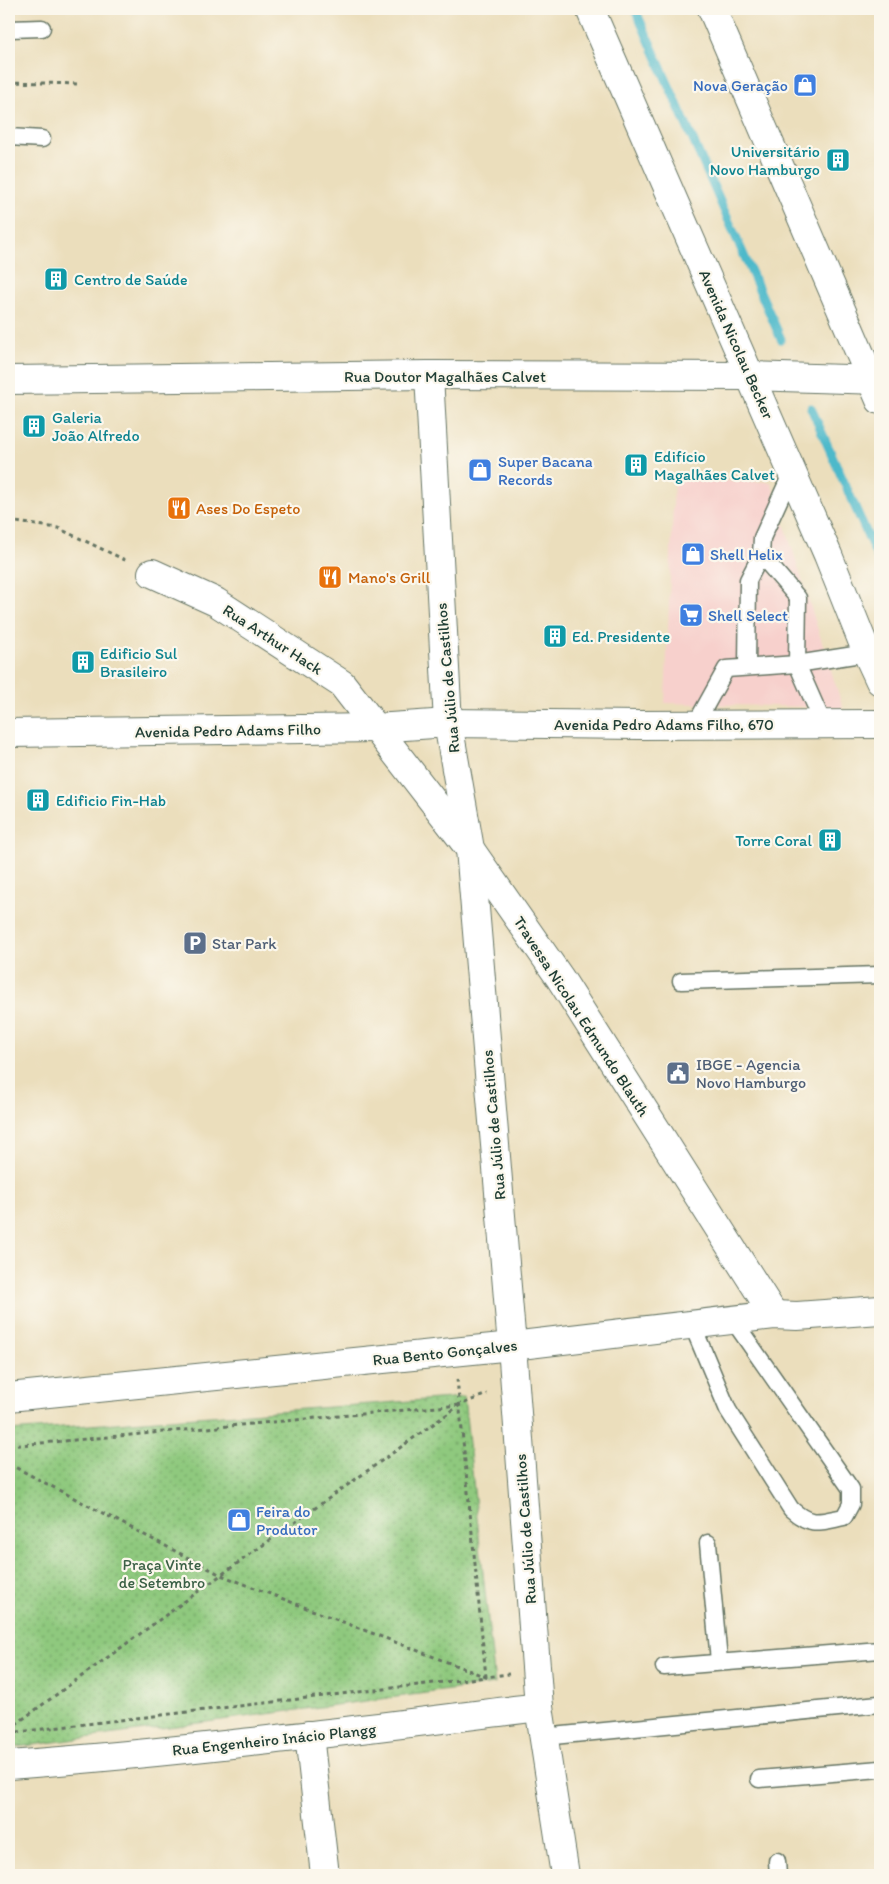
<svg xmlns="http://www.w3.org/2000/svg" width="889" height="1884" font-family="Itim,sans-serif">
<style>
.built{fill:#f7d0cc}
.park{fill:url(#park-dots);stroke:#578359}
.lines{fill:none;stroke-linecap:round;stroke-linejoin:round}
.stream{stroke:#4eb9ca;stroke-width:9}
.lane-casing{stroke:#667564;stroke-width:19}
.street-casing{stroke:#667564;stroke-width:30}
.secondary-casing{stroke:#667564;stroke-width:30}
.path{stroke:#667564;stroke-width:3;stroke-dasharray:4 4;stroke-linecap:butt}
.lane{stroke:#fff;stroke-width:16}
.street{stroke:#fff;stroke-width:28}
.secondary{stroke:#fff;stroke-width:28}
.labels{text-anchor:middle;stroke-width:4.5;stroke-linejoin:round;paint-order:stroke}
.shop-label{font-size:16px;fill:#366cbe;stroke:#fbf7ec;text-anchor:start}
.culture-label{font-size:16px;fill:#0d838f;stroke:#fbf7ec;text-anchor:start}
.street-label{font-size:16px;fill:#1f3d34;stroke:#fbf7ec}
.food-label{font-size:16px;fill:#c56008;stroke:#fbf7ec;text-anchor:start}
.service-label{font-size:16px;fill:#4e5e75;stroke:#fbf7ec;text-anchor:start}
.park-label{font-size:16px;fill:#3b6046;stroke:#fbf7ec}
</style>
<defs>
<pattern id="park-dots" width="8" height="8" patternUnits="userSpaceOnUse" patternTransform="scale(1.25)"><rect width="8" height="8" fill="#8fc97e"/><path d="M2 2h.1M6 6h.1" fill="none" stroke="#74a468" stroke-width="1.8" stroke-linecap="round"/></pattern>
</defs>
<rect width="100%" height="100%" fill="#fbf7ec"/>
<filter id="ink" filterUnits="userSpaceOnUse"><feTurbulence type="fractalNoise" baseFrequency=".02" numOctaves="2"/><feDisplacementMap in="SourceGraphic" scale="10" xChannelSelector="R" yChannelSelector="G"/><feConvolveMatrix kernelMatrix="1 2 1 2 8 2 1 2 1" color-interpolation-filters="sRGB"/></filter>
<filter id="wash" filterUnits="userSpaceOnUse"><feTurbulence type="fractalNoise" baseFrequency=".0096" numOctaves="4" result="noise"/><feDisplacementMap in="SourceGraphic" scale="20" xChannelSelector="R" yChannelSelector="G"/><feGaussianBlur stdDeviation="1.12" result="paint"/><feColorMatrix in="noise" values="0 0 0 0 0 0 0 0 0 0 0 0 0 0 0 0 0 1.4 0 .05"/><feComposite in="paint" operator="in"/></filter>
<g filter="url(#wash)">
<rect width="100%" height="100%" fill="#ebdebc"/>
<polygon class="built" points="674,479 771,482 843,708 665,703"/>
<polygon class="park" points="464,1397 495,1684 9,1748 9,1431"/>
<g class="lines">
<g class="stream">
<polyline points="635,9 781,339"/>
<polyline points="811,408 880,563"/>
</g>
</g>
</g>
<g filter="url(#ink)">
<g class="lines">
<g class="lane-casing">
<g id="lane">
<polyline points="9,29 42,28"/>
<polyline points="9,137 42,139"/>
<polyline points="792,472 762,538 761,555 798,598 797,664 823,723"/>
<polyline points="747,667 748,580 761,555"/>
<polyline points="695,725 726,669 797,664 867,653"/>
<polyline points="681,981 880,975"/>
<path d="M692,1324l36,86 63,99c20,18 28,13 53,8l7,-13v-15l-118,-169"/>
<polyline points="708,1543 719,1661"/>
<polyline points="664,1667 880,1650"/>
<polyline points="543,1737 879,1704"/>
<polyline points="759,1779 880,1769"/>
<polyline points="777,1861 778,1875"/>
</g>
</g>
<g class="street-casing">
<g id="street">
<polyline points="152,573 216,602 342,684 470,849 560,978 774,1315"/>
<polyline points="309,1735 325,1875"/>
<path d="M9,1765c177,-13 353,-36 530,-58"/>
</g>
</g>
<g class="secondary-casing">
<g id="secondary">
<polyline points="590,9 828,555 867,653 880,681"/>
<polyline points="712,9 880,400"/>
<polyline points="429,375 448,723 470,849 512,1346 539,1707 565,1875"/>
<polyline points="9,380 429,375 751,376 880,380"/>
<polyline points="9,733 376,728 448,723 639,725 880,724"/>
<polyline points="9,1397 512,1346 774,1315 797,1316 880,1310"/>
</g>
</g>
<g class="path">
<polyline points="9,82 78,84"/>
<polyline points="9,521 58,528 127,561"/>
<polyline points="9,1446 460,1405"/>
<polyline points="9,1464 221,1575 486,1677 509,1674"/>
<polyline points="9,1729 221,1575 460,1405 487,1394"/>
<polyline points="9,1733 486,1677 457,1379"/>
</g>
<use href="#lane" class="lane"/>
<use href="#street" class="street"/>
<use href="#secondary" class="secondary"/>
</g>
</g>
<defs>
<g id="shop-square" transform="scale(1.25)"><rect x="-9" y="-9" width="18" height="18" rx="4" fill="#3f7fe0" stroke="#fbf7ec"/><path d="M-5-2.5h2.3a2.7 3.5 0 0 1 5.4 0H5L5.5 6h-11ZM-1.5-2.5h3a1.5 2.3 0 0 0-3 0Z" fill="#fff"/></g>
<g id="building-square" transform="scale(1.25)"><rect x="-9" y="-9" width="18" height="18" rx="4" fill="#0f9aa8" stroke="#fbf7ec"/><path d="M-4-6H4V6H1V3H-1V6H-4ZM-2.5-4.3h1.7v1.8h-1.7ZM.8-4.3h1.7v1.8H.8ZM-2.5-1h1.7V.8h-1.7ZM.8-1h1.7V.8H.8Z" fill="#fff"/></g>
<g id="restaurant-square" transform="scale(1.25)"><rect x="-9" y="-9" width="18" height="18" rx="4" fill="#e8710a" stroke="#fbf7ec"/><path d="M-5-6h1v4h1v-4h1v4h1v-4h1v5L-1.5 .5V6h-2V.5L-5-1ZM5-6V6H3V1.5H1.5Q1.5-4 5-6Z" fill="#fff"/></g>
<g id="supermarket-square" transform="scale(1.25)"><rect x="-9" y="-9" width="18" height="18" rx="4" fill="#3f7fe0" stroke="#fbf7ec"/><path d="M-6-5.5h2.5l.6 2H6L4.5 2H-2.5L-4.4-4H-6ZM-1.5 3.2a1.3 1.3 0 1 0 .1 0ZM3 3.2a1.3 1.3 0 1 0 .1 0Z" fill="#fff"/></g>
<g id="parking-square" transform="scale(1.25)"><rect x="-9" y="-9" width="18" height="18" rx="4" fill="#5c6f8a" stroke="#fbf7ec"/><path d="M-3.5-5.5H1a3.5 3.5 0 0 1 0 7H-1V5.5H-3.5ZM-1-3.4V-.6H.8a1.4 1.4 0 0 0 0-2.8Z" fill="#fff"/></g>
<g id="civic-square" transform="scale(1.25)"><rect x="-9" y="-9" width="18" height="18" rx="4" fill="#5c6f8a" stroke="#fbf7ec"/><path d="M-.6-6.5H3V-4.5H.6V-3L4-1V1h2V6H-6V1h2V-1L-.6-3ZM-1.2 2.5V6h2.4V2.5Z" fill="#fff"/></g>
</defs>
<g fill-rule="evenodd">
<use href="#shop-square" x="805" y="85"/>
<use href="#building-square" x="838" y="160"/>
<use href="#building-square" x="56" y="279"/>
<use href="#building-square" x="34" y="426"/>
<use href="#building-square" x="636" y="465"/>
<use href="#shop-square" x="480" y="470"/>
<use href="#restaurant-square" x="179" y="508"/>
<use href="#shop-square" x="693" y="554"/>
<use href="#restaurant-square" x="330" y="577"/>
<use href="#supermarket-square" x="691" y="615"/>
<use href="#building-square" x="555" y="636"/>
<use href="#building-square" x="83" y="662"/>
<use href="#building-square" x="38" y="800"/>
<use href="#building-square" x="830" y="840"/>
<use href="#parking-square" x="195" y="943"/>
<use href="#civic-square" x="678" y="1073"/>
<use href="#shop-square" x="239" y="1520"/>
</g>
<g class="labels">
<g class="shop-label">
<text x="788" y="91" text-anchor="end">Nova Geração</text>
<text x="498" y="467">Super Bacana<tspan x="498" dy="18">Records</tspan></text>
<text x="710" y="560">Shell Helix</text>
<text x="708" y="621">Shell Select</text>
<text x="256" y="1517">Feira do<tspan x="256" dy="18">Produtor</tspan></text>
</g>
<g class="culture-label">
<text x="820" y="157" text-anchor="end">Universitário<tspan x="820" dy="18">Novo Hamburgo</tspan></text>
<text x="74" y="285">Centro de Saúde</text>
<text x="52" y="423">Galeria<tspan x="52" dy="18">João Alfredo</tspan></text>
<text x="654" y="462">Edifício<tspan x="654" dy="18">Magalhães Calvet</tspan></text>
<text x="572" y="642">Ed. Presidente</text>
<text x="100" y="659">Edificio Sul<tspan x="100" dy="18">Brasileiro</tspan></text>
<text x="56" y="806">Edificio Fin-Hab</text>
<text x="812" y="846" text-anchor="end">Torre Coral</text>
</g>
<g class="street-label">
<text transform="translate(737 344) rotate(66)" y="6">Avenida Nicolau Becker</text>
<text x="445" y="382">Rua Doutor Magalhães Calvet</text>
<text transform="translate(273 639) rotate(33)" y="6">Rua Arthur Hack</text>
<text transform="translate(447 678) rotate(-95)" y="6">Rua Júlio de Castilhos</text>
<text x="664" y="730">Avenida Pedro Adams Filho, 670</text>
<text transform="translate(228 730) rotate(-1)" y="6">Avenida Pedro Adams Filho</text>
<text transform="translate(582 1016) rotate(57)" y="6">Travessa Nicolau Edmundo Blauth</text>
<text transform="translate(493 1125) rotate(-95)" y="6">Rua Júlio de Castilhos</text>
<text transform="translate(445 1352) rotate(-6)" y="6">Rua Bento Gonçalves</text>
<text transform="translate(525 1529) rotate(-94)" y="6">Rua Júlio de Castilhos</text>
<text transform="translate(274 1739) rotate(-6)" y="6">Rua Engenheiro Inácio Plangg</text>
</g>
<g class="food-label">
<text x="196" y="514">Ases Do Espeto</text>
<text x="348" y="583">Mano's Grill</text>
</g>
<g class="service-label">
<text x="212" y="949">Star Park</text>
<text x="696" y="1070">IBGE - Agencia<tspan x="696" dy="18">Novo Hamburgo</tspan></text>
</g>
<g class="park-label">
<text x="162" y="1570">Praça Vinte<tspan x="162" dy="18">de Setembro</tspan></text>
</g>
</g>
<rect width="889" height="1884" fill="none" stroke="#fbf7ec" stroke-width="30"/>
</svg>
